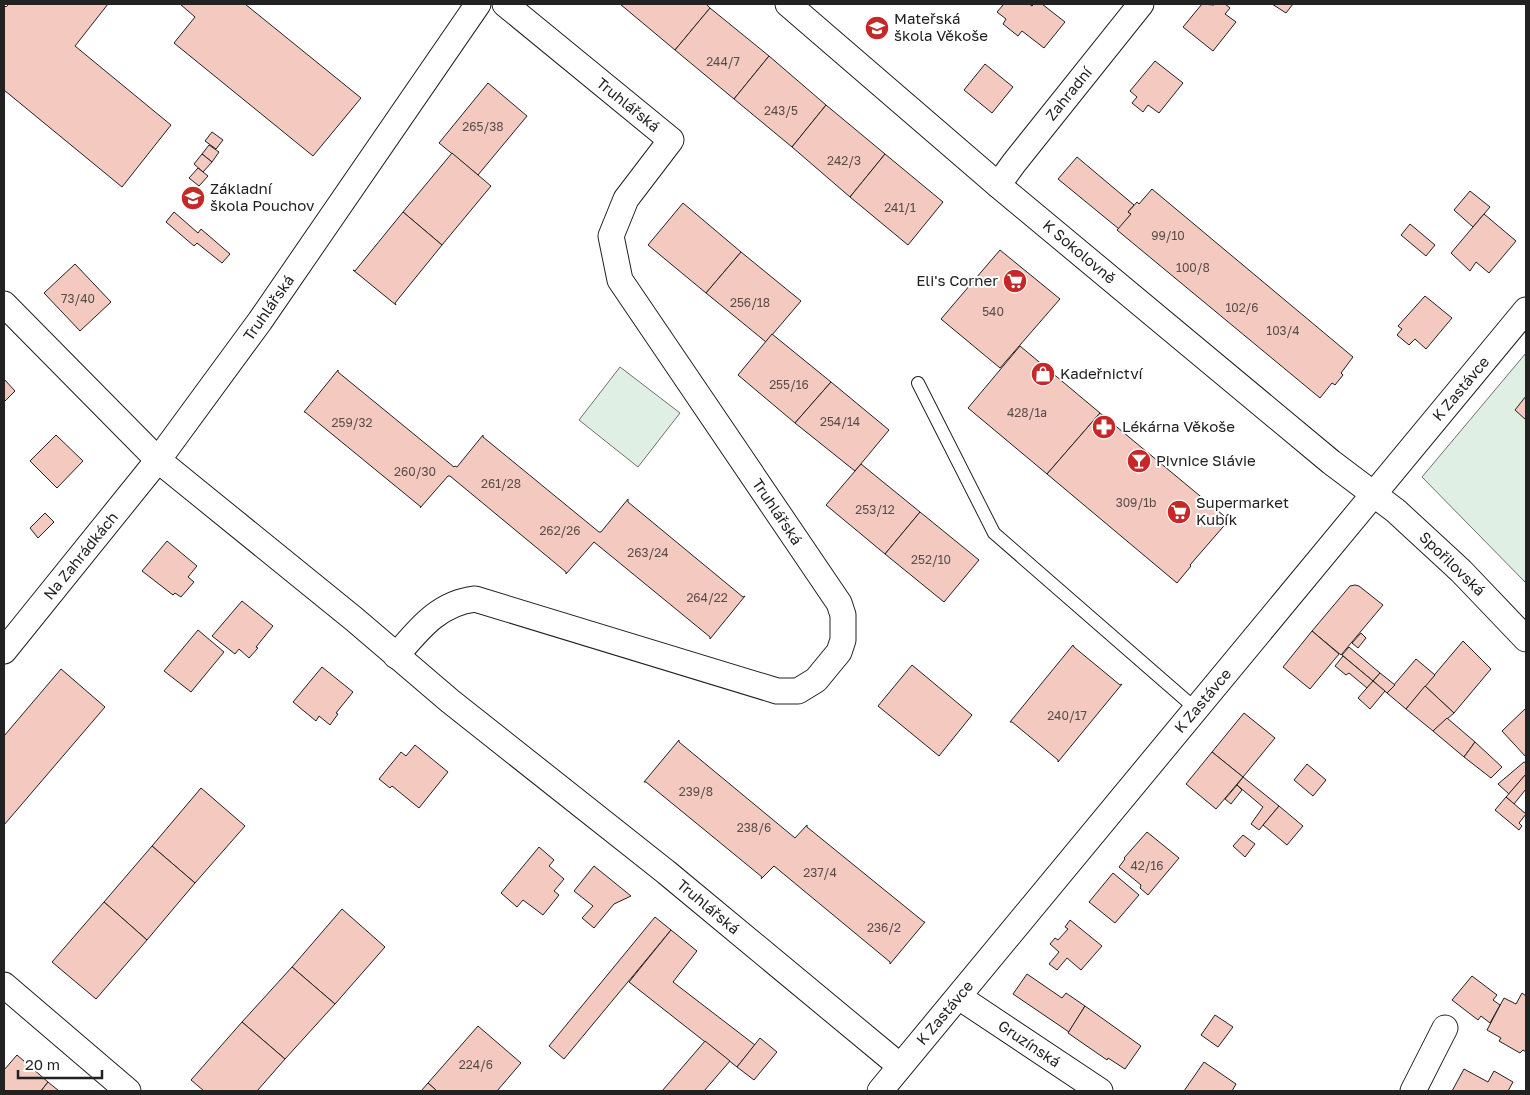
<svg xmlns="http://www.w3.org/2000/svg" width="1530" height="1095" font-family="'Golos Text',sans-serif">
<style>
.green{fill:#e0efe3;stroke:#6f6f6f}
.building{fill:#f3c9c0;stroke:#222}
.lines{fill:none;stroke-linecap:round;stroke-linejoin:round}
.service-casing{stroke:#222;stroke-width:14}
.minor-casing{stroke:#222;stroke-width:27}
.service{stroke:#fff;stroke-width:12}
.minor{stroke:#fff;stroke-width:25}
.labels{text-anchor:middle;stroke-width:4;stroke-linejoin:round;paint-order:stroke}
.number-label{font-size:12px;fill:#564c4a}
.poi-label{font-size:15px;fill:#222;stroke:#fff;text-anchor:start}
.street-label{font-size:15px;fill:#222;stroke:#fff}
</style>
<rect width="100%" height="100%" fill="#fff"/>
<g class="green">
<polygon points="1526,353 1526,583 1422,477"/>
<polygon points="620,367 680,413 638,467 579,420"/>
</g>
<g class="building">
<polygon points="9,4 108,4 75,46 171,125 122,187 4,90 4,5 6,7"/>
<polygon points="180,4 245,4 361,98 313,156 174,43 195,17"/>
<polygon points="620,4 706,4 710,8 675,50"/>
<polygon points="1004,4 1029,4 1032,6 1034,4 1042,4 1065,22 1044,48 1022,31 1018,36 1003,24 1006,19 997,12"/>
<polygon points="1202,4 1214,5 1215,4 1225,4 1230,8 1225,14 1236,22 1213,51 1183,27"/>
<polygon points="1272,4 1293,4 1286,13"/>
<polygon points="710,8 769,56 734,99 675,50"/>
<polygon points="769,56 826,105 792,147 734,99"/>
<polygon points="1155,61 1183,83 1159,113 1148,105 1143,112 1132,103 1137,97 1130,91"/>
<polygon points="985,64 1013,87 992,113 964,90"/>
<polygon points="488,83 527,116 478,175 439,143"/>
<polygon points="826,105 885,154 850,197 792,147"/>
<polygon points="212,132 223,140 216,149 205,141"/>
<polygon points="209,145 219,152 212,162 202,154"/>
<polygon points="452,153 491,186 442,245 403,212"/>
<polygon points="202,154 212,162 203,172 194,164"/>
<polygon points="885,154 943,202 908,245 850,197"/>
<polygon points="1077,157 1134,205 1128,212 1131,214 1119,229 1058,179"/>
<polygon points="198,168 208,176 199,186 189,178"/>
<polygon points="1152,189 1353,357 1341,373 1343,375 1335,385 1332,383 1320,398 1117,230 1131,214 1128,212 1137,202 1139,204"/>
<polygon points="1470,191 1490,207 1473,227 1454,210"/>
<polygon points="683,203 741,252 706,293 648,245"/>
<polygon points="174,212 198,233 201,229 230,254 222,263 197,243 194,246 166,222"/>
<polygon points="403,212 442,245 395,303 396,305 353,270 355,271"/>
<polygon points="1484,214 1516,241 1489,273 1476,262 1470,271 1451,253"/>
<polygon points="1410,224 1435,245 1426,256 1401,235"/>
<polygon points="1000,250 1060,299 1000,368 941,319"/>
<polygon points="741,252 801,301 766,342 706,293"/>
<polygon points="75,264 111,302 80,331 44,293"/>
<polygon points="1425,296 1452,318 1426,349 1415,339 1409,345 1397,335 1402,329 1398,326"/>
<polygon points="772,334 831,382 795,423 738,375"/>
<polygon points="1020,346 1100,413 1047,474 968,408"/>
<polygon points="338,370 338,372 454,467 455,466 457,467 483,435 483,437 599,532 601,532 628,499 628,502 743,597 745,596 710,639 710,637 594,542 566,574 566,572 450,476 448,476 420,508 421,507 305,412 304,412"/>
<polygon points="4,379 15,391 4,402"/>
<polygon points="831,382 889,430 855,471 795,423"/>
<polygon points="1526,396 1526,420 1515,410"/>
<polygon points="1100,413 1229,520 1190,565 1191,566 1177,583 1047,474"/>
<polygon points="56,435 83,461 57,488 30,461"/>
<polygon points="861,464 920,512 885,554 826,505"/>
<polygon points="920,512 979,560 944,602 885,554"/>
<polygon points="45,513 54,522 38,538 30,528"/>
<polygon points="167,541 197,566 188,577 194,582 181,597 175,593 173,595 142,571"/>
<polygon points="1355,585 1359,586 1383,605 1341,655 1312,631 1350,586"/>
<polygon points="242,601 273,626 256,647 258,648 249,658 239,649 235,654 212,636"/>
<polygon points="198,630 224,652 191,692 164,671"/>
<polygon points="1312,631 1339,654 1310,689 1283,667"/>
<polygon points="1361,633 1366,638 1358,648 1352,643"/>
<polygon points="1463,641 1491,669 1454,713 1425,686"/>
<polygon points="1073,645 1074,647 1120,685 1122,684 1058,762 1058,760 1012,722 1010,722"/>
<polygon points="1349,647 1380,673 1373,681 1342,655"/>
<polygon points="1343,656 1373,681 1367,688 1349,673 1346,675 1335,666"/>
<polygon points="1416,659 1435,675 1406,709 1387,693"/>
<polygon points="912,665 972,715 939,756 878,706"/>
<polygon points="322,667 353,692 336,713 338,714 330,725 319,716 316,721 293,702"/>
<polygon points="61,669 105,707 4,825 4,736"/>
<polygon points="1380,673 1395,685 1387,693 1373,681"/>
<polygon points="1373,681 1385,691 1370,709 1358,698"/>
<polygon points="1425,686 1454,713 1433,731 1406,709"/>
<polygon points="1526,708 1526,757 1502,731"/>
<polygon points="1244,713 1275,738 1243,777 1212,752"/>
<polygon points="1447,718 1475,742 1464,757 1433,731"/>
<polygon points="679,740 679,742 795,838 807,825 807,827 924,922 925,922 890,964 890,962 774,866 761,879 762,877 646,782 644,782"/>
<polygon points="1475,742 1502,767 1491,778 1464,757"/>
<polygon points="415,745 448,772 419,808 392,786 390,788 379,779 401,752 406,756"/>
<polygon points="1212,752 1243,777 1216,809 1186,784"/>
<polygon points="1524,762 1526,763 1526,774 1509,794 1498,784"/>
<polygon points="1307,764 1326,780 1313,796 1294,780"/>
<polygon points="1526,774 1526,789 1514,804 1506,797"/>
<polygon points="1243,777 1279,806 1259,830 1251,824 1263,807 1237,785"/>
<polygon points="1237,785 1242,790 1231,804 1225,799"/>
<polygon points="201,788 245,826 195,883 152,846"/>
<polygon points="1506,797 1526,814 1519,823 1522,826 1519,830 1495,810"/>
<polygon points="1279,806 1303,826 1287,845 1263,825"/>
<polygon points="1147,832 1179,858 1148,895 1140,888 1141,885 1119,867 1125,859 1124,858"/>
<polygon points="1243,835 1255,844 1245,857 1233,846"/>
<polygon points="152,846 195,883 147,940 104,902"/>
<polygon points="539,847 554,860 549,866 564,879 554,891 559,895 543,915 523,900 517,907 501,893"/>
<polygon points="594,866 631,896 614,904 594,928 582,918 593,906 574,891"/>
<polygon points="1113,873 1139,895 1115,923 1089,902"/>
<polygon points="104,902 147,940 96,999 52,962"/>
<polygon points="342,909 385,947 335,1004 292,967"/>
<polygon points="655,917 671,930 564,1059 549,1046"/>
<polygon points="1070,920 1102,946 1081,970 1067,958 1057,970 1049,964 1059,952 1050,944 1055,938 1058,940 1068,929 1065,927"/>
<polygon points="671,930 697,951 673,982 755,1045 737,1067 629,982"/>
<polygon points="292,967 335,1004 285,1059 242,1022"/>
<polygon points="1027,974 1062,998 1066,993 1085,1006 1069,1032 1013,994"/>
<polygon points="1472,976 1497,995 1493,1000 1500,1005 1490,1023 1481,1016 1478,1020 1452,1000"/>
<polygon points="1522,993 1526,996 1526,1052 1523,1050 1520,1053 1499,1041 1501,1038 1487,1030 1504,998 1516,1004"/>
<polygon points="1085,1006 1141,1046 1125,1069 1108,1058 1107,1060 1068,1033"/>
<polygon points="1215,1015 1233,1027 1218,1047 1201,1035"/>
<polygon points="242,1022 285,1059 257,1091 204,1091 191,1080"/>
<polygon points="478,1026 521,1063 497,1091 437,1091 428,1083"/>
<polygon points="760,1038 777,1052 754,1080 737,1067"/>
<polygon points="705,1041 730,1061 704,1091 662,1091"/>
<polygon points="17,1055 48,1082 41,1091 4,1091 4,1070"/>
<polygon points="1204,1062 1236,1084 1232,1091 1184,1091"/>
<polygon points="1464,1069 1488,1082 1494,1071 1513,1082 1508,1091 1452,1091"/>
<polygon points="48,1082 59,1091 41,1091"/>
<polygon points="428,1083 437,1091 421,1091"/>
</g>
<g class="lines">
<g class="service-casing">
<polyline id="service" points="918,383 994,533 1196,709"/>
</g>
<g class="minor-casing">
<g id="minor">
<polyline points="788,4 998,185 1331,462 1396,511 1461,571 1526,639"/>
<polyline points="998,185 1014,163 1141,4"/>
<polyline points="4,304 158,460 354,619 450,701 666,872 900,1066"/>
<polyline points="4,651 158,460 260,321 478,4"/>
<path d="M396,656c23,-27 43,-53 79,-57l302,92h21l18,-11 23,-28 4,-12v-25l-4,-12 -219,-323 -9,-44 15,-37 45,-59 -166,-136"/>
<polyline points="4,985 128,1091"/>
<polyline points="959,997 1100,1091"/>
<polyline points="880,1091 1526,310"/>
<polyline points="1413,1091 1445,1028"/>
</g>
</g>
<use href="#service" class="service"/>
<use href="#minor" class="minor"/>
</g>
<defs>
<g id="school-disc" transform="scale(1.25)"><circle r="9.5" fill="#c62828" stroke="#fff"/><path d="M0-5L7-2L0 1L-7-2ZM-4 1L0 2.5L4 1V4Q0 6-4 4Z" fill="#fff"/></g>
<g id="supermarket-disc" transform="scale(1.25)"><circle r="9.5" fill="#c62828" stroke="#fff"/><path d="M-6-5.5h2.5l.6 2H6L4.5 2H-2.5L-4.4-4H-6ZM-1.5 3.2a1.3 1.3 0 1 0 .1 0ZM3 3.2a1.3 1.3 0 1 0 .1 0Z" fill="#fff"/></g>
<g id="shop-disc" transform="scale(1.25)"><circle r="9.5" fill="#c62828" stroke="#fff"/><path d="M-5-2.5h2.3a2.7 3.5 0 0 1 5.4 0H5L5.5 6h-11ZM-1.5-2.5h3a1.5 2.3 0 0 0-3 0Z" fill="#fff"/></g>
<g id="pharmacy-disc" transform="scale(1.25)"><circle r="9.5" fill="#c62828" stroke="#fff"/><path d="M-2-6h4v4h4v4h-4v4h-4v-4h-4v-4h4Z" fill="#fff"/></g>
<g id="bar-disc" transform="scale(1.25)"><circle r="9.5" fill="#c62828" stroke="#fff"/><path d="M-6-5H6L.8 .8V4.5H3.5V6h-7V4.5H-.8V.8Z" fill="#fff"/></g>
</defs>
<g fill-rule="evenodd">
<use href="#school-disc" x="877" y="28"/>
<use href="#school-disc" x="193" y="198"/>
<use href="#supermarket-disc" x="1015" y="281"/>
<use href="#shop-disc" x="1043" y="374"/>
<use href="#pharmacy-disc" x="1104" y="427"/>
<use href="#bar-disc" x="1139" y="461"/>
<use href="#supermarket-disc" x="1179" y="512"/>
</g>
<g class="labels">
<g class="number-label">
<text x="723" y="66">244/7</text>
<text x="781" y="115">243/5</text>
<text x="483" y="131">265/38</text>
<text x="844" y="165">242/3</text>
<text x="900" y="212">241/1</text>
<text x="1168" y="240">99/10</text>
<text x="1193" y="272">100/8</text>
<text x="78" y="303">73/40</text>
<text x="750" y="307">256/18</text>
<text x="1242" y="312">102/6</text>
<text x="993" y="316">540</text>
<text x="1283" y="335">103/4</text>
<text x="789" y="389">255/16</text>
<text x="1027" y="417">428/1a</text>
<text x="840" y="426">254/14</text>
<text x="352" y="427">259/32</text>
<text x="415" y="476">260/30</text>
<text x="501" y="488">261/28</text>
<text x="1136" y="507">309/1b</text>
<text x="875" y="514">253/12</text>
<text x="560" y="535">262/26</text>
<text x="648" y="557">263/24</text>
<text x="931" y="564">252/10</text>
<text x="707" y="602">264/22</text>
<text x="1067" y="720">240/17</text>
<text x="696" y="796">239/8</text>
<text x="754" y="832">238/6</text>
<text x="1147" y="870">42/16</text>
<text x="820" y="877">237/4</text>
<text x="884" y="932">236/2</text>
<text x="476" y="1069">224/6</text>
</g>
<g class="poi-label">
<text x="894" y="24">Mateřská<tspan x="894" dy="17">škola Věkoše</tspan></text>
<text x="210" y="194">Základní<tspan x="210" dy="17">škola Pouchov</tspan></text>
<text x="998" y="286" text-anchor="end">Eli's Corner</text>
<text x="1060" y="379">Kadeřnictví</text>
<text x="1122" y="432">Lékárna Věkoše</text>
<text x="1156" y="466">Pivnice Slávie</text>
<text x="1196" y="508">Supermarket<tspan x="1196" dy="17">Kubík</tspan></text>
</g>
<g class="street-label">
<text transform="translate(1069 94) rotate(-51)" y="5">Zahradní</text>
<text transform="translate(628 105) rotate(39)" y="5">Truhlářská</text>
<text transform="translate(1079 252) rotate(40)" y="5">K Sokolovně</text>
<text transform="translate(269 308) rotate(-55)" y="5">Truhlářská</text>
<text transform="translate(1461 389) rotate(-50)" y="5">K Zastávce</text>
<text transform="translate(777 512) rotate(56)" y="5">Truhlářská</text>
<text transform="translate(81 556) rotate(-51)" y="5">Na Zahrádkách</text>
<text transform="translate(1452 564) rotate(44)" y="5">Spořilovská</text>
<text transform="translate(1203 701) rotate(-50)" y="5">K Zastávce</text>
<text transform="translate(708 907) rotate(40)" y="5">Truhlářská</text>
<text transform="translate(945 1013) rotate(-50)" y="5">K Zastávce</text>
<text transform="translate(1029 1044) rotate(34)" y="5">Gruzínská</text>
</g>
</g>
<rect width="1530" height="1095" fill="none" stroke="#222222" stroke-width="10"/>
<path d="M18 1070v8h84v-8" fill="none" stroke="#222222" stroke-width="2.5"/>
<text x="25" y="1070" font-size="15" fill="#222222" stroke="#ffffff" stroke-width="4" paint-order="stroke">20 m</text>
</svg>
